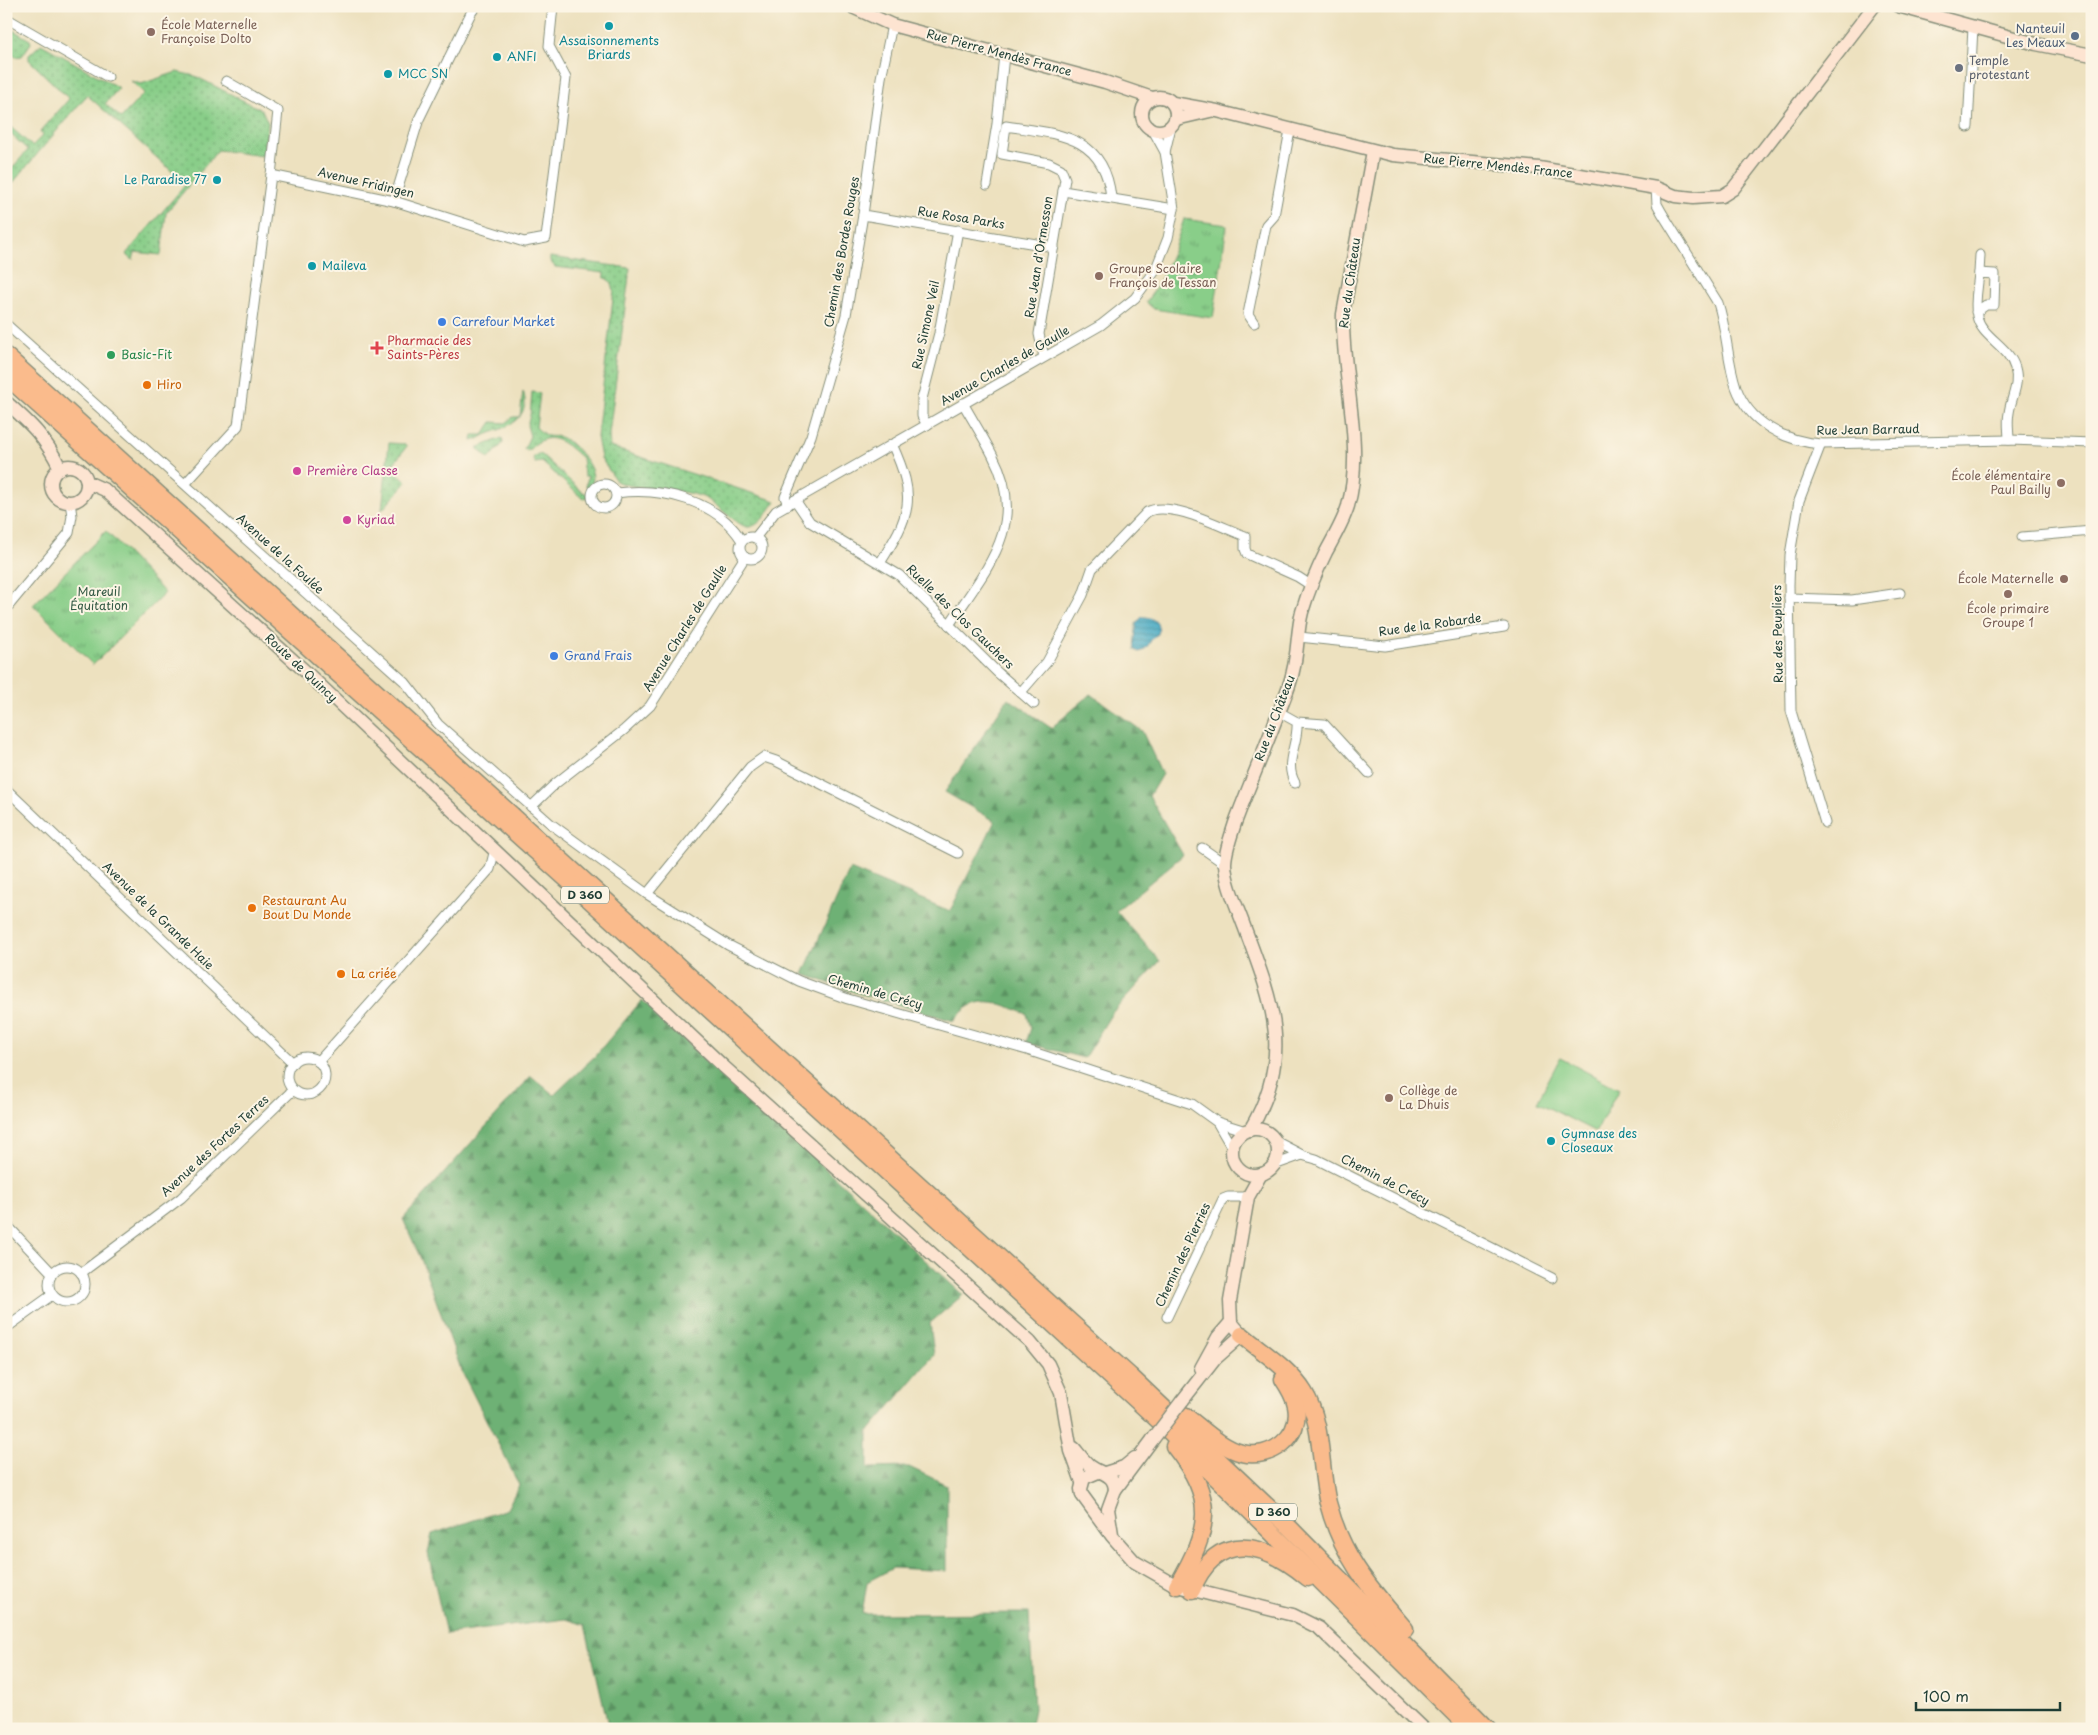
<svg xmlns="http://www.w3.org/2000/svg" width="2098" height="1735" font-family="'Playpen Sans',sans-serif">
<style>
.grass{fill:url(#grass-dots);stroke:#54865e}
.forest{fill:url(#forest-firs);stroke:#467754}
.park{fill:url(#park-tufts);stroke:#54865e}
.pitch{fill:#89ce89;stroke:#54865e}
.water{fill:url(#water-rules);stroke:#32737c}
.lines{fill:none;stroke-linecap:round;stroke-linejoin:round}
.street-casing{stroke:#868f7a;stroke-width:11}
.secondary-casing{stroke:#868f7a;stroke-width:15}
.highway-casing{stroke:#868f7a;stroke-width:19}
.street{stroke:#fff;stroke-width:9}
.secondary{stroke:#fde4d1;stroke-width:12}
.highway{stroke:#fabb8c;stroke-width:16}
.secondary-bridge-casing{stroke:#868f7a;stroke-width:15;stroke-linecap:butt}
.secondary-bridge{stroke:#fde4d1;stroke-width:12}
.culture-dot{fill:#0f9aa8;stroke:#fcf5e5;stroke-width:2}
.education-dot{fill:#8d6e63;stroke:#fcf5e5;stroke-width:2}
.service-dot{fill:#5c6f8a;stroke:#fcf5e5;stroke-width:2}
.worship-dot{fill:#6b7280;stroke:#fcf5e5;stroke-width:2}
.shop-dot{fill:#3f7fe0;stroke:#fcf5e5;stroke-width:2}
.health-dot{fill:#e0444e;stroke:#fcf5e5;stroke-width:2}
.leisure-dot{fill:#2e9e5b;stroke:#fcf5e5;stroke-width:2}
.food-dot{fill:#e8710a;stroke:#fcf5e5;stroke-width:2}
.hotel-dot{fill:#d1479c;stroke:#fcf5e5;stroke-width:2}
.labels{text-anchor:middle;stroke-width:4;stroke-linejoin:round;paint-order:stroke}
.shield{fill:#fcf5e5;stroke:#617469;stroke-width:1}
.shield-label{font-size:11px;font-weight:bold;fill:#1f3d34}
.education-label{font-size:12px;fill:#785e54;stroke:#fcf5e5;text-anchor:start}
.service-label{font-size:12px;fill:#4e5e75;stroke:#fcf5e5;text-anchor:end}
.culture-label{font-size:12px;fill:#0d838f;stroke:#fcf5e5;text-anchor:start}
.street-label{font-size:12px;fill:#1f3d34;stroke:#fcf5e5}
.worship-label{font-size:12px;fill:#5b616d;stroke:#fcf5e5;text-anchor:start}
.shop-label{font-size:12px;fill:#366cbe;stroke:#fcf5e5;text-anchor:start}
.health-label{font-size:12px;fill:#be3a42;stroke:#fcf5e5;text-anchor:start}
.leisure-label{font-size:12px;fill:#27864d;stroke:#fcf5e5;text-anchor:start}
.food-label{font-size:12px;fill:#c56008;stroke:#fcf5e5;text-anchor:start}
.hotel-label{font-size:12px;fill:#b23c85;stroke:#fcf5e5;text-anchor:start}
.park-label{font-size:12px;fill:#345a45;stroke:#fcf5e5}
</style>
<defs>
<pattern id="grass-dots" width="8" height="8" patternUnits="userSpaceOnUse" patternTransform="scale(1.25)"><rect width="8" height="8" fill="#89ce89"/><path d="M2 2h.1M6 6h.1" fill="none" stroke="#6fa871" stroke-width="1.8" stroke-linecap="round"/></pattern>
<pattern id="forest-firs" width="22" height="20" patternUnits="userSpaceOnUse" patternTransform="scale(1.25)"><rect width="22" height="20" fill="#6eb175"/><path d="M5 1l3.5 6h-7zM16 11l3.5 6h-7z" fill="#5a9161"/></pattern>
<pattern id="park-tufts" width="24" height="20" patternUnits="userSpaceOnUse" patternTransform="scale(1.25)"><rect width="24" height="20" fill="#89ce89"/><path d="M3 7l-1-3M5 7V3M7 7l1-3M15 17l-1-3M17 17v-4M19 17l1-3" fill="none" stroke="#6fa871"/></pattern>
<pattern id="water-rules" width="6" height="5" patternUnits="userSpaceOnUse" patternTransform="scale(1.25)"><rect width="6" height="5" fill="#44a9c3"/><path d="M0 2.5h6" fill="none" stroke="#388b9f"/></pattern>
</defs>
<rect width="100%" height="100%" fill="#fcf5e5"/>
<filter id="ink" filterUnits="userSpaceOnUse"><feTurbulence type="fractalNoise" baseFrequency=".02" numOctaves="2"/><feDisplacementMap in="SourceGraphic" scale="10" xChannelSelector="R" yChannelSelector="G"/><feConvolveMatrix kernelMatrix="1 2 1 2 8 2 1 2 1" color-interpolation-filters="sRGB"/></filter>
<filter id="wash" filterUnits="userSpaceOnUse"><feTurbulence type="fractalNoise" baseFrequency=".0096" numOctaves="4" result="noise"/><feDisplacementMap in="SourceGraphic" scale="20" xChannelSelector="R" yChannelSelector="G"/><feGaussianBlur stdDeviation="1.12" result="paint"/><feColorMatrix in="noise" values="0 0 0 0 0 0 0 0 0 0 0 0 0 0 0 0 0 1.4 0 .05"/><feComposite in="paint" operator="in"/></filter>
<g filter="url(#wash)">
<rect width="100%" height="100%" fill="#ede1bf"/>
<g class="grass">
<polygon points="6,26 30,40 31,43 22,56 16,57 10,54 6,58"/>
<polygon points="41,44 119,88 105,104 121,118 144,93 131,81 141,84 177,72 195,76 262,110 268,123 263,156 218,150 166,213 161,255 135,252 133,260 126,254 186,184 87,95 6,191 6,175 28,150 6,130 6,123 32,146 43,135 40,132 69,99 29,60 29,55"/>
<path d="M550,257l80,11 -21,166 1,13 166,54c-7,9 -16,26 -28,26 -11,-1 -31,-24 -45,-30 -23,-9 -71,-7 -87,-16l-15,-23 -4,-21 17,-147 -3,-8 -7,-5v-4l-49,-6 -5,-6z"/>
<path d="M523,391c9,25 -14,36 -33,42 -7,2 -11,7 -18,8l1,-6h10l9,-13 14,1 7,-6h7z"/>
<path d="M532,392l8,1 -4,34c15,16 16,5 28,12 12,7 39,35 25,48l-3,-1 2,-10h-4l-2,-18c-18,-16 -33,-31 -54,-7l-4,-2 6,-13 -3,-11 3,-9z"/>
<polygon points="502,438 503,443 489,459 477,448"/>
<polygon points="389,443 404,444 407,446 391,467 407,482 382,510"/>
<polygon points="537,454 542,455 581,491 587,494 587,498 582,498 542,462 535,463 533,458"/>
</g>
<g class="forest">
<path d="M1091,694l51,37 20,43 -13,22 34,59 -67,56 44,50 -48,52 -28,45 -58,-15 5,-15 -4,-14c-31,-12 -49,-23 -73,7l-100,-29 -51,-18 47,-105 100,42 45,-90 -50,-29 63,-94 43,30z"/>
<polygon points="642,1000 963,1295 930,1323 934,1355 868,1432 868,1468 909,1467 947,1485 947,1571 893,1568 867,1582 862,1614 1029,1613 1034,1709 1030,1729 609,1729 585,1625 566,1619 446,1634 428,1553 432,1534 507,1509 519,1485 462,1372 421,1259 403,1219 531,1076 554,1095 595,1056"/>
</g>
<g class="park">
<path d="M1184,219l43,6 -14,93 -59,-9 -8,-7c20,-26 28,-52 38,-83z"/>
<polygon points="106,531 165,593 93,665 33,605"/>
</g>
<polygon class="pitch" points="1560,1058 1619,1089 1596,1132 1537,1102"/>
<path class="water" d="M1142,617c10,-1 19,6 16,17 -10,5 -8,15 -19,18l-4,-2c-2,-9 2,-17 1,-26z"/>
</g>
<g filter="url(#ink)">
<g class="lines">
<g class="street-casing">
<g id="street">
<polyline points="6,18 108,77"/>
<polyline points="226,81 278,111 271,175"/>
<polyline points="1968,127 1973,27"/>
<polyline points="1165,152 1171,127"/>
<polyline points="987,185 997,124 1004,55"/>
<path d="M1656,188l1,16 5,9 56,90c9,27 9,57 18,84 13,36 48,54 85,57l188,-4 83,3"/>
<polyline points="1063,191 1174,209"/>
<polyline points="394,201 419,119 471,13 476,6"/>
<polyline points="863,215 1054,247"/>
<polyline points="1979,273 1980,255"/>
<path d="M1976,312l10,-7h8l1,-31 -16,-1c-1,13 -5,30 -2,43 4,21 32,30 38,52 5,17 -4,29 -6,45 -2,9 0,19 0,27"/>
<polyline points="1254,323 1248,314 1266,225 1274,216 1290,130"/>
<polyline points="6,324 405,682 438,724 551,824 647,894 728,945 799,981 848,999 1027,1050 1192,1104 1217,1122 1232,1148"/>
<path d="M1044,357l-5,-23 26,-155 -4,-10 -12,-6 -47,-9 4,-28c51,8 98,8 105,71"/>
<polyline points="927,425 922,416 922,399 939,333 958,230"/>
<polyline points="1821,444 1799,501 1790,555 1789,585 1791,711 1825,823"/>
<circle cx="604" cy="496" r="12"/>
<polyline points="185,484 238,426 271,175 394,201 524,242 546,238 566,78 549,46 553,6"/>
<path d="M616,493c46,-6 101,7 126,48"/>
<polyline points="795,500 810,522 899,575 997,672 1034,704"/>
<polyline points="788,505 785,497 811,436 846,315 863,215 881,78 892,25"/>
<circle cx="751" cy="548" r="11"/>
<polyline points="2022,537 2092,531"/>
<polyline points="755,538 776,511 1101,325 1135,298 1155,271 1168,238 1174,209 1172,195 1165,152 1153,130"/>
<path d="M880,563c31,-49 37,-64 12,-119"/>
<polyline points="1789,598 1852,600 1900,593"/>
<polyline points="6,609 69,533 72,516 70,502"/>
<path d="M949,625c37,-56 80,-100 44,-169 -9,-18 -20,-35 -30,-53"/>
<polyline points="1299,637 1385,646 1504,627"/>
<path d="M1021,692l26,-30 36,-67 9,-26 55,-57c23,-12 74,15 98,24v13l2,5 51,23 14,9"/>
<path d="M1279,712l18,10c2,22 -14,40 -2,61"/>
<polyline points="1297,722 1324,724 1369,773"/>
<polyline points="6,789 293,1063"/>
<polyline points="531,807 555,784 624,730 650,706 745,557"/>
<polyline points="1202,848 1225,864"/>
<polyline points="647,894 750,767 764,757 776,761 958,853"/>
<circle cx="306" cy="1076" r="19"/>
<polyline points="318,1062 490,869 495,849"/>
<polyline points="1217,1122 1246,1131"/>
<polyline points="1275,1141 1302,1155 1316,1159 1552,1278"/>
<polyline points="1274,1165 1302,1155"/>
<polyline points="6,1224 52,1273"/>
<circle cx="67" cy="1284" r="18"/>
<polyline points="81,1273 181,1198 293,1090"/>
<polyline points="1167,1317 1223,1199 1228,1197 1248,1197"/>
<polyline points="6,1328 52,1295"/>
</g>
</g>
<g class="secondary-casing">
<g id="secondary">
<polyline points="850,6 892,25 1105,82 1152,98"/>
<polyline points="1898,6 2036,44 2092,55"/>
<circle cx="1159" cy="114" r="17"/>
<polyline points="1173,103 1217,111 1393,155 1539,168 1656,188 1675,196 1693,198 1722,196 1733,189 1874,6"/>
<polyline points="1176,119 1210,111"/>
<path d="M6,402c25,22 40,36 54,66"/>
<circle cx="69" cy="484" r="18"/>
<polyline points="87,482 105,490 306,672 723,1066 1030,1342 1048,1364 1061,1393 1071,1451 1082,1482"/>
<circle cx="1255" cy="1152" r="23"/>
<path d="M1250,1130c45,-75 22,-129 -6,-204 -7,-20 -18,-41 -19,-62 0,-13 6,-28 10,-41 13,-35 28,-69 41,-104 6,-15 14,-32 17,-48 5,-19 4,-40 9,-59 6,-20 15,-42 24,-60 8,-15 17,-30 22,-46 17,-60 -7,-132 -5,-192l30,-163"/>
<polyline points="1201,1368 1218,1337 1231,1322"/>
<polyline points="1182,1401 1215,1359 1242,1335 1231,1322 1230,1301 1248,1197 1261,1174"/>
<path d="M1074,1448c5,6 10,13 16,18 12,9 24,7 25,24"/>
<polyline points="1098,1472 1084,1478 1081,1489 1082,1495 1112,1536 1135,1562 1177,1586 1293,1615 1319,1628 1424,1729"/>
<polyline points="1105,1473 1124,1467 1135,1458"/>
<polyline points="1112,1534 1108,1509 1115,1490 1153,1439"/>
</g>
</g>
<g class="highway-casing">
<g id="highway">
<polyline points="6,356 1130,1376 1286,1524 1488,1729"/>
<polyline points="6,376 581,892 1158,1420 1470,1729"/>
<path d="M1242,1335c21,18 47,33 62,57 20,32 15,75 24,111 14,54 42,85 77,126"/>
<path d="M1184,1415c18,13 37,33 58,38 29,7 60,-16 54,-47 -2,-10 -7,-18 -13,-27"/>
<path d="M1174,1446c43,54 36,83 3,140"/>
<path d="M1192,1590c25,-61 73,-48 116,-12"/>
</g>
</g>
<use href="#street" class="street"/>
<use href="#secondary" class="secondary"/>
<use href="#highway" class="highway"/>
<g class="secondary-bridge-casing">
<polyline id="secondary-bridge" points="1153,1439 1182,1401"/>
</g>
<use href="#secondary-bridge" class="secondary-bridge"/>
</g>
</g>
<g class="culture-dot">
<circle cx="609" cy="26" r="5"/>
<circle cx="497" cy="57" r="5"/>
<circle cx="388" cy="74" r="5"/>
<circle cx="217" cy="180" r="5"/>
<circle cx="312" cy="266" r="5"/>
<circle cx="1551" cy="1141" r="5"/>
</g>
<g class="education-dot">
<circle cx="151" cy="32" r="5"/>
<circle cx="1099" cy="276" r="5"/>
<circle cx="2061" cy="483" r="5"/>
<circle cx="2064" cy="579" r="5"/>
<circle cx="2008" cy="594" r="5"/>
<circle cx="1389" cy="1098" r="5"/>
</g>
<circle class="service-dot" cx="2075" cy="36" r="5"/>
<circle class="worship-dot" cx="1959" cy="68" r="5"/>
<g class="shop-dot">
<circle cx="442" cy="322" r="5"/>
<circle cx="554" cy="656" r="5"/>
</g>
<path class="health-dot" d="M374.5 340.5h5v5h5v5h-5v5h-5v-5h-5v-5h5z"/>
<circle class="leisure-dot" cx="111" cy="355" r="5"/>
<g class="food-dot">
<circle cx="147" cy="385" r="5"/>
<circle cx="252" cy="908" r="5"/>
<circle cx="341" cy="974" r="5"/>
</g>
<g class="hotel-dot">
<circle cx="297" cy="471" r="5"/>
<circle cx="347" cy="520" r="5"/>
</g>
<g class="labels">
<g class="shield">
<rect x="561" y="886.5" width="48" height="17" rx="4"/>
<rect x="1249" y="1503.5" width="48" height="17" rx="4"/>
</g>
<g class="shield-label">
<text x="585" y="899">D 360</text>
<text x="1273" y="1516">D 360</text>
</g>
<g class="education-label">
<text x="161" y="29">École Maternelle<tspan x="161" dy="14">Françoise Dolto</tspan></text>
<text x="1109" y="273">Groupe Scolaire<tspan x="1109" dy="14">François de Tessan</tspan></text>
<text x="2051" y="480" text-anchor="end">École élémentaire<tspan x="2051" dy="14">Paul Bailly</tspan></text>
<text x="2054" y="583" text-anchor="end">École Maternelle</text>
<text x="2008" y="613" text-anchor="middle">École primaire<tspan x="2008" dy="14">Groupe 1</tspan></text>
<text x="1399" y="1095">Collège de<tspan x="1399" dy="14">La Dhuis</tspan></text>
</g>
<g class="service-label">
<text x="2065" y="33">Nanteuil<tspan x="2065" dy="14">Les Meaux</tspan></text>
</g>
<g class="culture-label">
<text x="609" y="45" text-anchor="middle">Assaisonnements<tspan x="609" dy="14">Briards</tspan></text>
<text x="507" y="61">ANFI</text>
<text x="398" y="78">MCC SN</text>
<text x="207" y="184" text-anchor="end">Le Paradise 77</text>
<text x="322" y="270">Maileva</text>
<text x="1561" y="1138">Gymnase des<tspan x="1561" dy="14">Closeaux</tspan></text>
</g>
<g class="street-label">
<text transform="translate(999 53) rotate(15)" y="4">Rue Pierre Mendès France</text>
<text transform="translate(1498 166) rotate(6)" y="4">Rue Pierre Mendès France</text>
<text transform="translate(366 183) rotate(13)" y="4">Avenue Fridingen</text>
<text transform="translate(961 218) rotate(9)" y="4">Rue Rosa Parks</text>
<text transform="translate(842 252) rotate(-80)" y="4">Chemin des Bordes Rouges</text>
<text transform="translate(1039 257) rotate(-81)" y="4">Rue Jean d'Ormesson</text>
<text transform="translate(1350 283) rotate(-82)" y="4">Rue du Château</text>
<text transform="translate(926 325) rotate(-78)" y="4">Rue Simone Veil</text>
<text transform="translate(1005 366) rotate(-30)" y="4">Avenue Charles de Gaulle</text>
<text transform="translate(1868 430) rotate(-1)" y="4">Rue Jean Barraud</text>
<text transform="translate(280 554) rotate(42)" y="4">Avenue de la Foulée</text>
<text transform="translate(960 617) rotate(44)" y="4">Ruelle des Clos Gauchers</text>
<text transform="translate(1430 625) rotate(-8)" y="4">Rue de la Robarde</text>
<text transform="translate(685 628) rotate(-58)" y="4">Avenue Charles de Gaulle</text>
<text transform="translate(1778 634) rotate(-91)" y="4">Rue des Peupliers</text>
<text transform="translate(301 668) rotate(43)" y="4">Route de Quincy</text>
<text transform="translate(1275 718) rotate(-69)" y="4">Rue du Château</text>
<text transform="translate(158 916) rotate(44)" y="4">Avenue de la Grande Haie</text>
<text transform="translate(875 992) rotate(16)" y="4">Chemin de Crécy</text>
<text transform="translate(215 1146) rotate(-43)" y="4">Avenue des Fortes Terres</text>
<text transform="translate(1385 1180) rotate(27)" y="4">Chemin de Crécy</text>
<text transform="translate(1183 1255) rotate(-65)" y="4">Chemin des Pierries</text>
</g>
<g class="worship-label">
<text x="1969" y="65">Temple<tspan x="1969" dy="14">protestant</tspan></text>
</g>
<g class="shop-label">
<text x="452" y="326">Carrefour Market</text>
<text x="564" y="660">Grand Frais</text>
</g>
<g class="health-label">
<text x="387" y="345">Pharmacie des<tspan x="387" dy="14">Saints-Pères</tspan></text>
</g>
<g class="leisure-label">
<text x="121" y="359">Basic-Fit</text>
</g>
<g class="food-label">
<text x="157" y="389">Hiro</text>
<text x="262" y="905">Restaurant Au<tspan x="262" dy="14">Bout Du Monde</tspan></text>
<text x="351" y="978">La criée</text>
</g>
<g class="hotel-label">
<text x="307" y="475">Première Classe</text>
<text x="357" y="524">Kyriad</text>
</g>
<g class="park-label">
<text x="99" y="596">Mareuil<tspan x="99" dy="14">Équitation</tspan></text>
</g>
</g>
<rect width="2098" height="1735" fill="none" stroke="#fcf5e5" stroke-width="25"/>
<path d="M1916 1702v8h144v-8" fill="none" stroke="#1f3d34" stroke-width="2.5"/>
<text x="1923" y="1702" font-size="15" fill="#1f3d34" stroke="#fcf5e5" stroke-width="4" paint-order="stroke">100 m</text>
</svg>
